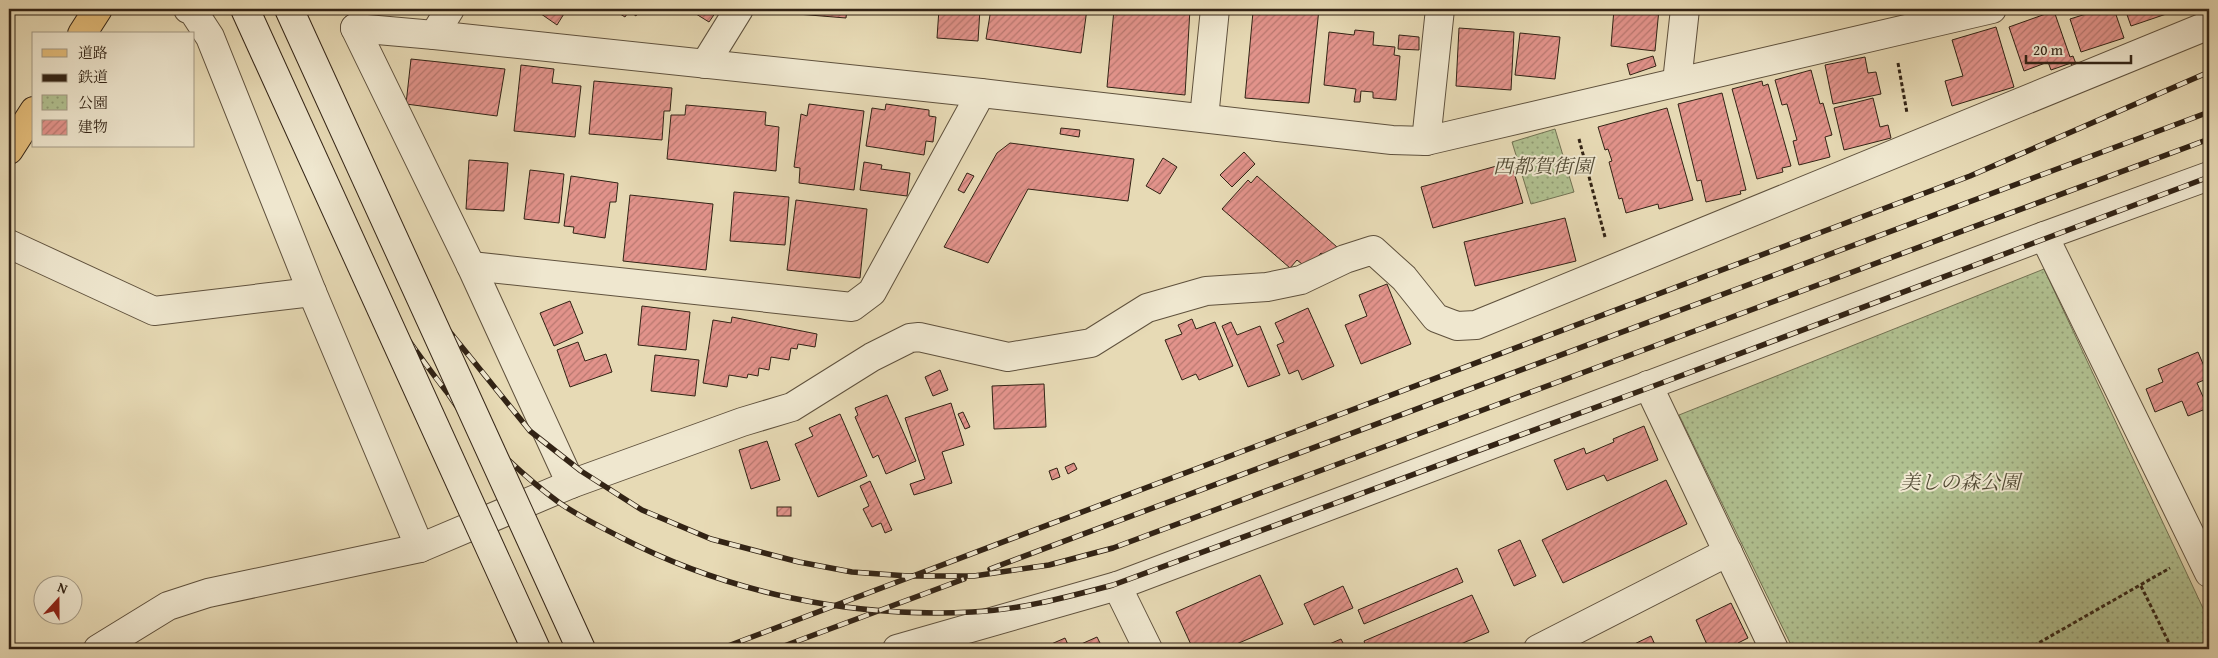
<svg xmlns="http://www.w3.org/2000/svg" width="2218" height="658" font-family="'Gentium Book Plus','Noto Serif JP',serif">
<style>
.park{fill:url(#park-dots);stroke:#727253}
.building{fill:url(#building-hatch);stroke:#322315}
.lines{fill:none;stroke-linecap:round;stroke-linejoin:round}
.street-casing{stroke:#5f513d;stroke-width:30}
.primary-casing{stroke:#322315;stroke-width:30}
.path{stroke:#322315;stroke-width:3;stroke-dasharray:4 2.5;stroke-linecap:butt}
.street{stroke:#efe7cf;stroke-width:28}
.primary{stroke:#e4bd7a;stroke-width:28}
.rail-casing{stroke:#322315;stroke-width:5.5}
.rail{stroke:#efe7cf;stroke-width:4;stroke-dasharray:11;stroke-linecap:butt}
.secondary-bridge-casing{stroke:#322315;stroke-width:30;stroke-linecap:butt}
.secondary-bridge{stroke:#efe7cf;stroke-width:28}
.labels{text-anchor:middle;stroke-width:4;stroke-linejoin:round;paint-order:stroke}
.park-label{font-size:20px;font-style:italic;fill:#524a34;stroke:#efe7cf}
</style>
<defs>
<pattern id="park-dots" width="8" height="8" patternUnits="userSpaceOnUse" patternTransform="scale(1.25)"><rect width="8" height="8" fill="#b1c191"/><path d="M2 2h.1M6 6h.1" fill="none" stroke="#919c75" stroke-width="1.8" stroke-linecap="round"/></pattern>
<pattern id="building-hatch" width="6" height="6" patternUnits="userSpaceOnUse" patternTransform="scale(1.25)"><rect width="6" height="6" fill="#e2938b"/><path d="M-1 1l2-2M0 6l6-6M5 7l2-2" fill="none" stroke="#b87870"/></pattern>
</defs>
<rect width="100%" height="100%" fill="#e7dab5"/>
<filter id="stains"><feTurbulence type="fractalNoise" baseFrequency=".004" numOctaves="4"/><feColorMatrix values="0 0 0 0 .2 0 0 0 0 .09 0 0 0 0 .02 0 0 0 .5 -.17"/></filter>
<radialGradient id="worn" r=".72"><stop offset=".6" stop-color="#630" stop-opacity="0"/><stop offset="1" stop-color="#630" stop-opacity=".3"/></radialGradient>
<g class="park">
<polygon points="1555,129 1574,192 1531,204 1512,142"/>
<polygon points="2044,269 2209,621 2209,649 1793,649 1679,415"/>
</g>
<g class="building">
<polygon points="534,9 567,9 557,25"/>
<polygon points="612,9 640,9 636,16 629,11 625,17"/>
<polygon points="688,9 718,9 709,22"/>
<polygon points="785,9 847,9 846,18 785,13"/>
<polygon points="939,9 980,9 978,41 937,38"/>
<polygon points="991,9 1087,9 1081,53 986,39"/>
<polygon points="1114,9 1190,9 1185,95 1107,87"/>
<polygon points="1234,9 1319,9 1309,103 1245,98 1253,12 1234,10"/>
<polygon points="1614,9 1659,9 1655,51 1611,46"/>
<polygon points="2102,9 2114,9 2124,38 2081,52 2070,19"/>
<polygon points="2125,9 2181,9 2131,26"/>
<polygon points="2054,11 2070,57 2073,56 2078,69 2073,71 2071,63 2051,70 2048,62 2024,71 2009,27"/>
<polygon points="1996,27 2014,87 1952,106 1945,81 1963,76 1952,40"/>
<polygon points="1459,28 1514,32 1511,90 1456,86"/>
<polygon points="1355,30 1374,32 1373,45 1395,47 1394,55 1400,56 1396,100 1373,98 1373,92 1361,91 1360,102 1354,102 1356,89 1324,85 1329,32 1354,35"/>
<polygon points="1520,33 1560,37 1555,79 1515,75"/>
<polygon points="1399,35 1419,37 1419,50 1398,49"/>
<polygon points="1653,56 1656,66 1630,75 1627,64"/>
<polygon points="1865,57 1868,73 1876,72 1881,94 1833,104 1825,65"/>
<polygon points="411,59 505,69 497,116 406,104"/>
<polygon points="521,65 554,69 552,83 581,86 575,137 514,131"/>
<polygon points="1811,70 1820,104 1823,103 1832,135 1825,137 1830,157 1799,165 1793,141 1797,140 1787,104 1782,105 1775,80"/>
<polygon points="594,81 672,88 670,111 664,111 662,140 589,134"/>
<polygon points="1762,81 1763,86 1768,84 1791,166 1782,168 1783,172 1757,179 1732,89"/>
<polygon points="1722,93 1746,190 1740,191 1741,194 1706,202 1701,180 1697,181 1678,104"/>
<polygon points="1873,98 1880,127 1888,125 1891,138 1844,150 1834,108"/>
<polygon points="809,104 864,111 854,190 799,183 800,168 794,167 801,114 807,116"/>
<polygon points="886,104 929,110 929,116 936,117 933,142 926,141 924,155 866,146 872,108 885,110"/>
<polygon points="686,105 766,112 765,125 779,127 776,171 667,159 671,115 685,115"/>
<polygon points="1667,108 1693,200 1659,209 1658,204 1626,213 1622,198 1619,199 1609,162 1612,161 1608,149 1605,150 1598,127"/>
<polygon points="1061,128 1080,130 1079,137 1060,134"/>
<polygon points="1010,143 1134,159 1128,201 1028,189 988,263 944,247 997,153"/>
<polygon points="1244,152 1255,164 1232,187 1220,175"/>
<polygon points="1163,158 1177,167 1160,194 1146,186"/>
<polygon points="469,160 508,163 504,211 466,209"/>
<polygon points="864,162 882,165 881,169 910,173 907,196 860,190"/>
<polygon points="1511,162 1523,203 1433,228 1421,187"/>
<polygon points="530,170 564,174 559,223 524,219"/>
<polygon points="967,173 974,176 964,193 958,190"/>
<polygon points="571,176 618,183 616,202 610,202 605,238 573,233 574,227 564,226"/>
<polygon points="1257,176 1337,247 1327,258 1321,253 1307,268 1297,260 1290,268 1222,209 1248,180 1251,183"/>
<polygon points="734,192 789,197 785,245 730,241"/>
<polygon points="630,195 713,204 706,270 623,261"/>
<polygon points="796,200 867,209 860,278 787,270"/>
<polygon points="1565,218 1576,261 1475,286 1464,242"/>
<polygon points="1387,284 1411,344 1361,364 1345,325 1367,316 1359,295"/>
<polygon points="570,301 583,333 554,346 540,313"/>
<polygon points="642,306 690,312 686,350 638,345"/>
<polygon points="1308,308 1334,366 1302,380 1298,370 1289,374 1277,345 1284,342 1275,323"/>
<polygon points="732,317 817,334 815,347 798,344 797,349 791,348 789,360 771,357 769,370 759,368 758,376 748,374 747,378 729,375 727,387 703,383 713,320 731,323"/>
<polygon points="1192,319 1196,329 1215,322 1233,366 1199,380 1196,374 1182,380 1165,340 1182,334 1178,325"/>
<polygon points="1231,322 1237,335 1260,326 1280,375 1248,387 1222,326"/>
<polygon points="578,342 585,361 606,354 612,372 570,387 557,350"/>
<polygon points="2198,352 2209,378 2197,383 2208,408 2188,416 2182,401 2155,412 2146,389 2163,382 2158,369"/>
<polygon points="655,355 699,360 695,396 651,391"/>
<polygon points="940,370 948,390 933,396 925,377"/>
<polygon points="1044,384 1046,427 994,429 992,386"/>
<polygon points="887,395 916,461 886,474 878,455 873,458 855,417 858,415 855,408"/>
<polygon points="951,403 964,445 942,452 952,483 914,495 910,484 925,479 905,418"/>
<polygon points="963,412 970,427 965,429 958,414"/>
<polygon points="840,414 867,476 818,497 795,444 813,436 809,428"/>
<polygon points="1644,426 1658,460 1607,481 1604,475 1567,490 1554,460 1584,448 1586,454 1614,442 1613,439"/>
<polygon points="767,441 780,480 751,489 739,450"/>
<polygon points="1074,463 1077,469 1068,474 1065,467"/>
<polygon points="1057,468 1060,477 1052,480 1049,471"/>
<polygon points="1666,480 1687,524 1563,583 1542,540"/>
<polygon points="870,481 892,530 885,533 881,523 872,527 863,509 869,506 860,486"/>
<rect x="777" y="507" width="14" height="9"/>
<polygon points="1520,540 1536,576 1514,586 1498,550"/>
<polygon points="1457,568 1463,582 1364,624 1358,610"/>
<polygon points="1260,575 1283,624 1225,649 1193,649 1176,612"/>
<polygon points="1343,586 1353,608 1314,625 1304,604"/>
<polygon points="1472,595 1489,632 1449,649 1367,649 1364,641"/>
<polygon points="1731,603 1748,638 1738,643 1740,649 1709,649 1696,620"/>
<polygon points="1651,636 1657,649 1624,649"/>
<polygon points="1097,637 1103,649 1070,649"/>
<polygon points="1065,638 1070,649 1040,649"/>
<polygon points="1341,639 1346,649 1318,649"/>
</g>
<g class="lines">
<g class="street-casing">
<g id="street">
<polyline points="188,9 193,11 210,37 312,292 420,548"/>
<polyline points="355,28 434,35 981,93 1392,140 1426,141 1992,9"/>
<polyline points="355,28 471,266 571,484"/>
<polyline points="434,35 450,9"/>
<polyline points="705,64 739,9"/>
<polyline points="1677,82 1685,9"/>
<polyline points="1204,118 1215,9"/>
<polyline points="1426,141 1440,9"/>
<polyline points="2044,236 2209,573"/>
<polyline points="9,244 154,311 312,292"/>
<polyline points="471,266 852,307 872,292 981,93"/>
<polyline points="1648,385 1774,649"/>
<polyline points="1117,586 1148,649"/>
<polyline points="98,649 168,606 208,593 420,548 571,484 742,422 792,407 872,357 910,338 919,337 1008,357 1091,343 1147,308 1206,291 1267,287 1301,280 1345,259 1373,250 1404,278 1436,318 1457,326 1476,325 2209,25"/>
<polyline points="897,649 1117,586 2044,236 2209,176"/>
<polyline points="1538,649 1728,552"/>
</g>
</g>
<g class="primary-casing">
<g id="primary">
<polyline points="82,34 98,9"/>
<polyline points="9,150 34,111"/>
</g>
</g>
<g class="path">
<polyline points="1898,63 1907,113"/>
<polyline points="1579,139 1605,237"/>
<polyline points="2141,586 2172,649"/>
<polyline points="2028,649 2170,568"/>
</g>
<use href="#street" class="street"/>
<use href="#primary" class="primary"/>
<g class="rail-casing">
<g id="rail">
<path d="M239,9l145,296c20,29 40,58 62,86 8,11 16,24 26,34 26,26 55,54 85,76 19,14 42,25 63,36 108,56 230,81 352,75 48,-2 95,-15 141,-27l538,-198 558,-210"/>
<polyline points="276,9 386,237 432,310 530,431 581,471 642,510 711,539 799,562 852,572 908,576 974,576 1049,565 1113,548 2209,139"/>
<polyline points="990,569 2209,112"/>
<polyline points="720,649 1970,176 2209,72"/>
<polyline points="776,649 964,579"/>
</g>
</g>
<use href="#rail" class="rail"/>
<g class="secondary-bridge-casing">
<g id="secondary-bridge">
<polyline points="245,9 536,649"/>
<polyline points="289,9 581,649"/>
</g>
</g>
<use href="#secondary-bridge" class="secondary-bridge"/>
</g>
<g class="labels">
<g class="park-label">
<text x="1543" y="173">西都賀街園</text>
<text x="1960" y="489">美しの森公園</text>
</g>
</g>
<rect width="2218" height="658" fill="none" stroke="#e7dab5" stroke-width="30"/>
<rect x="10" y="10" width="2198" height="638" fill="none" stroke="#322315" stroke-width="2.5"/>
<rect x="15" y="15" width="2188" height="628" fill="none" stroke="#322315"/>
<rect x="32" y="32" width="162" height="115" fill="#efe7cf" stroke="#a39985"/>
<rect x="42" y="49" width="25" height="8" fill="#e4bd7a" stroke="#a39985"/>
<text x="78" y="58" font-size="15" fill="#322315">道路</text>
<rect x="42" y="74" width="25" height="8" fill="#322315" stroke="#a39985"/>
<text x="78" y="82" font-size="15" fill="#322315">鉄道</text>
<rect x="42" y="95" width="25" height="15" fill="url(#park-dots)" stroke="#a39985"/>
<text x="78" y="108" font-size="15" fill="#322315">公園</text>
<rect x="42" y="120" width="25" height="15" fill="url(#building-hatch)" stroke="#a39985"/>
<text x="78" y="132" font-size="15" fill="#322315">建物</text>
<g transform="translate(58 600) rotate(21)"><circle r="24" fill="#efe7cf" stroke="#a39985"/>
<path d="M0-4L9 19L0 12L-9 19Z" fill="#8f2418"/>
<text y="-8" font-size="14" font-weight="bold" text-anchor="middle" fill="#322315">N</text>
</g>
<path d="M2026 55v8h105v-8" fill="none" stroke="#322315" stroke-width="2.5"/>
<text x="2033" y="55" font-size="15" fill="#322315" stroke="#efe7cf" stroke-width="4" paint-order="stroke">20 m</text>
<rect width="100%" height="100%" filter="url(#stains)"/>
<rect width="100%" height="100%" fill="url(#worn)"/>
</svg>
